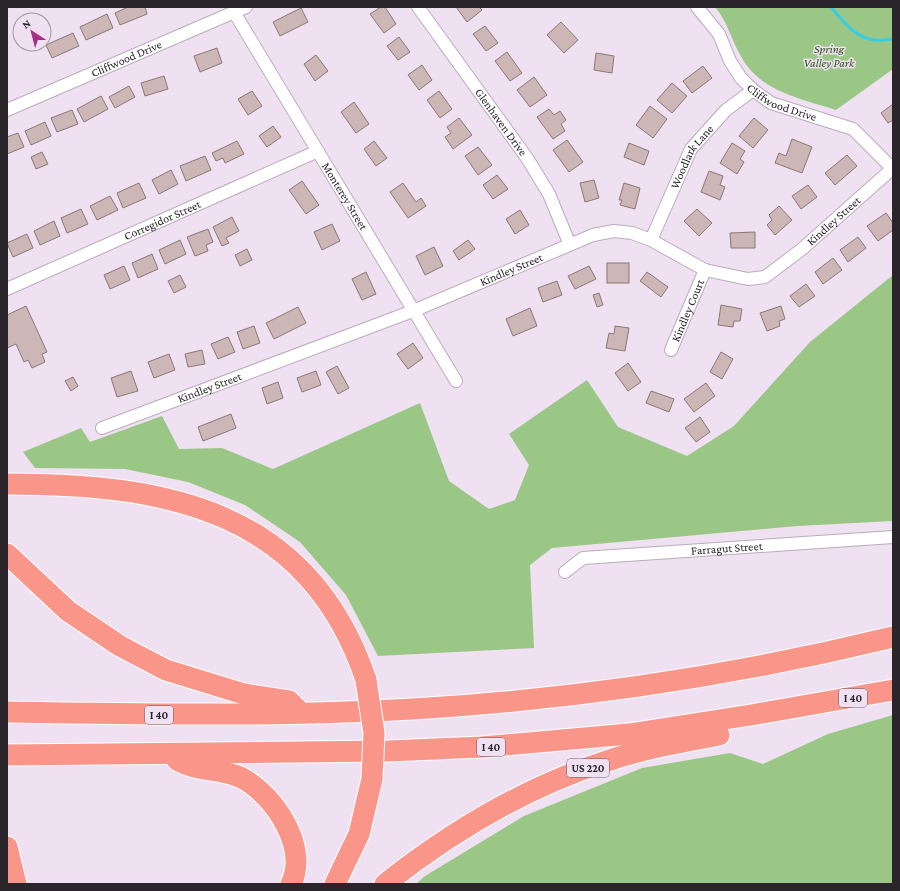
<svg xmlns="http://www.w3.org/2000/svg" width="900" height="891" font-family="'Crimson Pro',serif">
<style>
.green{fill:#9ac785}
.lines{fill:none;stroke-linecap:round;stroke-linejoin:round}
.stream{stroke:#38cde2;stroke-width:3}
.building{fill:#cdb7b6;stroke:#8b7775}
.minor-casing{stroke:#baacbb;stroke-width:14}
.motorway-casing{stroke:#fff;stroke-width:23}
.minor{stroke:#fff;stroke-width:12}
.motorway{stroke:#f99689;stroke-width:21}
.motorway-bridge-casing{stroke:#fff;stroke-width:23;stroke-linecap:butt}
.motorway-bridge{stroke:#f99689;stroke-width:21}
.labels{text-anchor:middle;stroke-width:3;stroke-linejoin:round;paint-order:stroke}
.shield{fill:#efe1f1;stroke:#655d66;stroke-width:1}
.shield-label{font-size:11px;font-weight:bold;fill:#2a252b}
.park-label{font-size:12px;font-style:italic;fill:#2c4f18;stroke:#efe1f1}
.street-label{font-size:12px;fill:#2a252b;stroke:#efe1f1}
</style>
<rect width="100%" height="100%" fill="#efe1f1"/>
<g class="green">
<path d="M715,7h178v62l-57,41c-34,-11 -75,-18 -94,-52 -10,-16 -14,-36 -27,-51z"/>
<polygon points="893,275 893,521 797,526 552,548 530,565 534,648 378,656 346,595 300,542 245,505 188,482 125,469 35,468 23,452 81,428 90,442 162,416 179,449 222,448 273,469 420,403 449,481 489,509 515,500 529,465 509,434 587,380 618,427 687,456 734,426 810,342"/>
<polygon points="893,715 893,884 416,884 425,876 524,816 642,768 730,753 763,764 828,734"/>
</g>
<g class="lines">
<path class="stream" d="M831,7c11,13 24,31 43,33 5,1 13,-1 19,-1"/>
</g>
<g class="building">
<polygon points="128,7 145,7 147,14 120,25 115,13"/>
<polygon points="381,7 385,7 396,24 384,33 370,14"/>
<polygon points="456,7 479,7 482,10 467,22"/>
<polygon points="301,8 308,22 280,36 273,22"/>
<polygon points="107,14 113,28 86,40 80,27"/>
<polygon points="561,22 578,40 564,53 547,35"/>
<polygon points="485,26 498,43 486,51 473,34"/>
<polygon points="73,33 79,46 52,58 46,45"/>
<polygon points="399,37 410,52 398,60 387,46"/>
<polygon points="217,48 222,63 200,72 194,56"/>
<polygon points="507,52 522,73 510,81 495,61"/>
<polygon points="596,53 614,56 612,73 594,70"/>
<polygon points="316,55 328,71 315,81 304,64"/>
<polygon points="422,65 432,80 419,90 408,75"/>
<polygon points="703,66 712,78 692,93 683,81"/>
<polygon points="164,76 168,89 145,96 141,83"/>
<polygon points="534,77 547,95 530,107 517,90"/>
<polygon points="672,83 687,96 672,113 657,100"/>
<polygon points="129,86 135,97 115,108 109,97"/>
<polygon points="252,91 262,106 248,115 238,99"/>
<polygon points="439,91 452,109 440,118 427,100"/>
<polygon points="101,96 108,109 84,122 77,109"/>
<polygon points="354,102 369,124 356,133 341,112"/>
<polygon points="893,104 893,120 888,123 881,113"/>
<polygon points="650,106 667,119 653,138 636,125"/>
<polygon points="549,109 554,115 560,111 566,120 561,124 565,131 553,139 537,117"/>
<polygon points="72,110 78,124 57,132 51,118"/>
<polygon points="459,118 472,135 453,149 445,137 451,133 447,127"/>
<polygon points="754,118 768,130 753,148 739,136"/>
<polygon points="45,122 51,136 31,145 25,131"/>
<polygon points="273,126 281,137 267,147 259,136"/>
<polygon points="18,133 24,147 7,154 7,137"/>
<polygon points="792,139 812,147 802,173 775,163 779,153 786,156"/>
<polygon points="567,140 583,162 569,172 553,150"/>
<polygon points="237,141 244,154 225,163 223,158 216,161 212,153"/>
<polygon points="374,141 387,158 376,166 364,149"/>
<polygon points="629,143 649,151 644,165 624,157"/>
<polygon points="732,143 745,151 740,159 744,162 737,174 720,163"/>
<polygon points="478,147 492,165 478,175 465,156"/>
<polygon points="42,152 48,164 36,169 31,157"/>
<polygon points="847,155 857,166 835,185 825,173"/>
<polygon points="205,156 211,170 186,181 180,166"/>
<polygon points="171,170 178,184 159,194 152,180"/>
<polygon points="709,171 723,176 720,185 725,187 720,200 701,192"/>
<polygon points="497,175 508,189 493,199 483,185"/>
<polygon points="594,180 599,198 585,202 580,183"/>
<polygon points="302,181 319,205 306,214 289,190"/>
<polygon points="139,183 146,198 123,208 117,193"/>
<polygon points="403,183 416,202 421,198 426,206 408,218 390,192"/>
<polygon points="624,183 640,188 635,209 620,205 622,200 619,200"/>
<polygon points="808,185 817,197 801,209 792,196"/>
<polygon points="110,196 118,210 97,220 90,206"/>
<polygon points="779,206 792,220 775,235 767,225 772,220 769,215"/>
<polygon points="81,209 88,224 67,233 61,218"/>
<polygon points="697,209 712,223 699,236 684,221"/>
<polygon points="520,210 529,225 515,234 506,219"/>
<polygon points="886,213 893,223 893,230 878,241 867,226"/>
<polygon points="232,217 239,231 226,238 229,243 222,246 213,227"/>
<polygon points="54,221 60,236 40,245 34,231"/>
<polygon points="332,224 340,241 322,250 314,232"/>
<polygon points="208,229 213,242 206,245 208,251 195,256 187,237"/>
<polygon points="755,232 755,248 731,248 730,233"/>
<polygon points="27,234 33,248 13,257 7,243"/>
<polygon points="858,237 866,248 848,262 840,250"/>
<polygon points="180,240 186,254 165,264 159,250"/>
<polygon points="468,240 475,249 459,260 453,251"/>
<polygon points="434,247 443,266 425,275 416,256"/>
<polygon points="247,249 252,260 240,266 235,255"/>
<polygon points="152,254 158,269 138,278 132,263"/>
<polygon points="833,258 842,270 823,284 815,272"/>
<rect x="607" y="263" width="22" height="20"/>
<polygon points="124,266 130,280 110,289 104,275"/>
<polygon points="589,266 596,279 575,289 568,276"/>
<polygon points="366,272 376,294 362,300 352,279"/>
<polygon points="647,272 668,287 661,297 640,281"/>
<polygon points="180,275 186,287 174,293 168,281"/>
<polygon points="557,281 562,295 543,302 538,288"/>
<polygon points="806,284 815,296 799,307 790,296"/>
<polygon points="599,293 603,305 597,307 593,295"/>
<polygon points="721,305 742,309 740,321 734,321 733,327 718,325"/>
<polygon points="26,306 47,352 42,354 45,362 32,368 28,360 24,362 16,344 7,348 7,315"/>
<polygon points="781,306 785,319 779,321 780,326 767,331 760,313"/>
<polygon points="298,307 306,323 274,339 266,323"/>
<polygon points="530,308 537,326 513,336 506,319"/>
<polygon points="254,326 260,343 243,349 237,332"/>
<polygon points="615,326 629,328 625,351 606,348 609,333 614,334"/>
<polygon points="228,337 235,352 218,359 211,344"/>
<polygon points="413,343 423,358 408,369 397,354"/>
<polygon points="202,350 205,364 188,367 185,354"/>
<polygon points="721,352 733,359 722,379 710,372"/>
<polygon points="169,354 175,370 154,378 148,362"/>
<polygon points="628,363 641,382 628,391 615,373"/>
<polygon points="337,366 349,388 338,394 326,372"/>
<polygon points="131,371 138,391 117,397 111,378"/>
<polygon points="316,371 321,385 302,392 297,378"/>
<polygon points="73,377 78,386 71,391 65,381"/>
<polygon points="278,382 283,398 267,404 262,388"/>
<polygon points="706,383 715,396 694,412 684,399"/>
<polygon points="651,391 674,399 669,412 646,403"/>
<polygon points="231,414 236,428 203,441 198,427"/>
<polygon points="700,417 710,432 696,442 685,428"/>
</g>
<g class="lines">
<g class="minor-casing">
<g id="minor">
<path id="s1" d="M418,7l109,151 22,36 21,51"/>
<path id="s2" d="M697,7l22,27 11,27 11,17 12,12 18,13 82,26 40,40"/>
<path id="s3" d="M234,12l222,369"/>
<path id="s4" d="M7,110l239,-103"/>
<path id="s5" d="M651,240l40,-91 35,-39 27,-20"/>
<path id="s6" d="M7,289l311,-138"/>
<path id="s7" d="M671,350l34,-80"/>
<path id="s8" d="M102,428l311,-117 180,-76 21,-4 18,2 19,7 54,30 43,9 17,-2 37,-28 91,-81"/>
<path id="s9" d="M565,572l18,-14 310,-21"/>
</g>
</g>
<g class="motorway-casing">
<g id="motorway">
<path d="M7,484c160,0 302,26 359,196"/>
<polyline points="7,554 68,611 120,646 166,670 244,694 289,701 298,710"/>
<path d="M7,712c140,2 281,5 421,-4 157,-10 313,-34 465,-71"/>
<polyline points="7,755 388,751 482,747 629,734 751,715 893,690"/>
<path d="M177,760c20,12 45,8 65,18 32,17 67,69 49,106"/>
<polyline points="7,847 16,884"/>
<polyline points="335,884 359,834 372,779"/>
<path d="M385,884c66,-52 139,-96 219,-122 38,-13 77,-20 115,-27"/>
</g>
</g>
<use href="#minor" class="minor"/>
<use href="#motorway" class="motorway"/>
<g class="motorway-bridge-casing">
<polyline id="motorway-bridge" points="366,680 374,733 372,779"/>
</g>
<use href="#motorway-bridge" class="motorway-bridge"/>
</g>
<g class="labels">
<g class="shield">
<rect x="839" y="689" width="28" height="18" rx="3"/>
<rect x="145" y="706" width="28" height="18" rx="3"/>
<rect x="477" y="738" width="28" height="18" rx="3"/>
<rect x="567" y="759" width="42" height="18" rx="3"/>
</g>
<g class="shield-label">
<text x="853" y="702">I 40</text>
<text x="159" y="719">I 40</text>
<text x="491" y="751">I 40</text>
<text x="588" y="772">US 220</text>
</g>
<g class="park-label">
<text x="829" y="53">Spring<tspan x="829" dy="14">Valley Park</tspan></text>
</g>
<g class="street-label">
<text dy="4" stroke="none"><textPath href="#s4" startOffset="130">Cliffwood Drive</textPath></text>
<text dy="4" stroke="none"><textPath href="#s2" startOffset="133">Cliffwood Drive</textPath></text>
<text dy="4" stroke="none"><textPath href="#s1" startOffset="142">Glenhaven Drive</textPath></text>
<text dy="4" stroke="none"><textPath href="#s5" startOffset="93">Woodlark Lane</textPath></text>
<text dy="4" stroke="none"><textPath href="#s3" startOffset="215">Monterey Street</textPath></text>
<text dy="4" stroke="none"><textPath href="#s6" startOffset="170">Corregidor Street</textPath></text>
<text dy="4" stroke="none"><textPath href="#s8" startOffset="799">Kindley Street</textPath></text>
<text dy="4" stroke="none"><textPath href="#s8" startOffset="439">Kindley Street</textPath></text>
<text dy="4" stroke="none"><textPath href="#s7" startOffset="43">Kindley Court</textPath></text>
<text dy="4" stroke="none"><textPath href="#s8" startOffset="115">Kindley Street</textPath></text>
<text dy="4" stroke="none"><textPath href="#s9" startOffset="167">Farragut Street</textPath></text>
</g>
</g>
<rect width="900" height="891" fill="none" stroke="#2a252b" stroke-width="16"/>
<g transform="translate(32 32) rotate(324)"><circle r="19" fill="#efe1f1" stroke="#a096a2"/>
<path d="M0-3L7 15L0 10L-7 15Z" fill="#a63088"/>
<text y="-6" font-size="11" font-weight="bold" text-anchor="middle" fill="#2a252b">N</text>
</g>
</svg>
